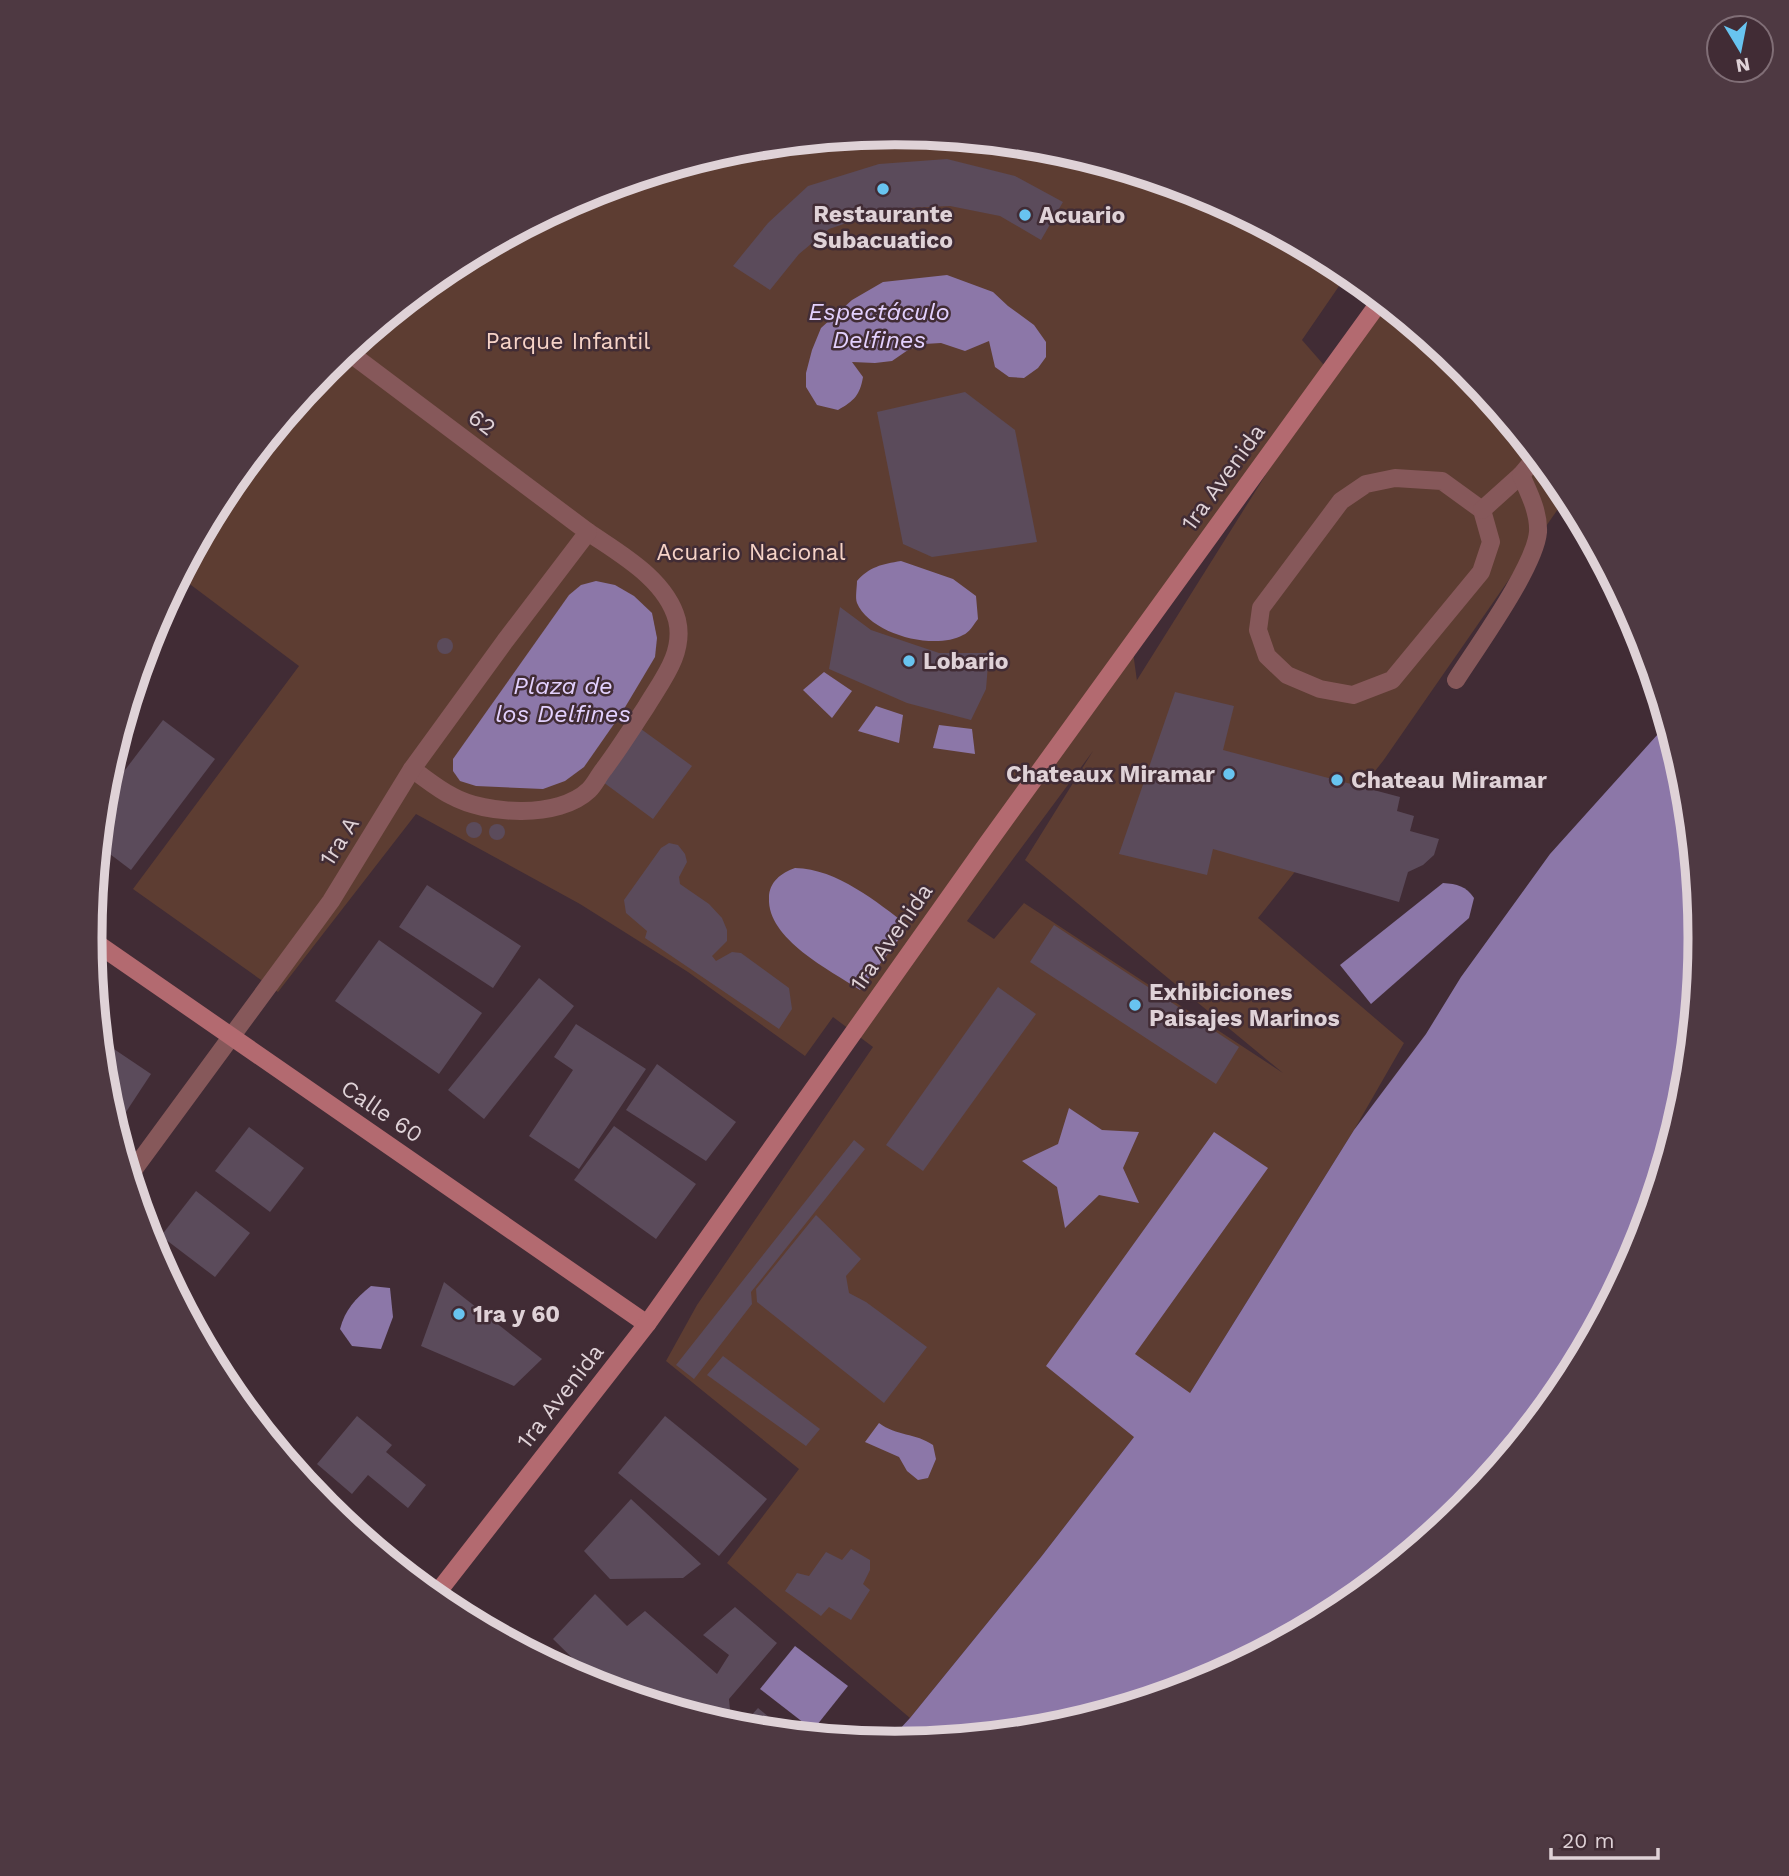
<svg xmlns="http://www.w3.org/2000/svg" width="1789" height="1876" font-family="'Work Sans',sans-serif">
<style>
.green{fill:#5d3d32;fill-rule:evenodd}
.water{fill:#8c77a8}
.building{fill:#5b4b5b}
.lines{fill:none;stroke-linecap:round;stroke-linejoin:round}
.lane{stroke:#86585a;stroke-width:18}
.street{stroke:#86585a;stroke-width:18}
.secondary{stroke:#b36a70;stroke-width:18}
.poi-dot{fill:#68c4f0;stroke:#412c35;stroke-width:2.5}
.labels{text-anchor:middle;stroke-width:5;stroke-linejoin:round;paint-order:stroke}
.poi-label{font-size:23px;font-weight:bold;fill:#dfd2d7;stroke:#412c35;text-anchor:start}
.park-label{font-size:23px;fill:#f6d3c7;stroke:#412c35}
.street-label{font-size:23px;fill:#dfd2d7;stroke:#412c35}
.water-label{font-size:24px;font-style:italic;fill:#e3d1fe;stroke:#412c35}
.rim{fill:none;stroke:#dfd2d7;stroke-width:9}
</style>
<rect width="100%" height="100%" fill="#412c35"/>
<path class="green" d="M895,133l157,15 151,46 139,75 6,4 -46,67 28,32 51,-72 83,69 103,127 -184,265 -125,157 146,125 -50,87 -164,263 -56,44 -93,120 -131,161 -183,-155 72,-94 -133,-108 31,-56 176,-258 -40,-30 -28,39 -117,-84 -108,-68 -164,-90 -138,178 -145,-103 166,-223 -120,-90 46,-86 100,-122 122,-100 140,-74 151,-46zM1322,385l-185,295v1l-5,-36zM1093,751l-68,109 258,213 -259,-170 -30,36 -27,-18z"/>
<g class="water">
<path d="M947,275l46,17 15,14 26,19 12,17v15l-8,11 -14,10 -15,-1 -14,-10 -6,-26 -24,10 -24,-8 -17,1 -16,6 -16,11 -17,2 -23,-1 11,15c-3,18 -9,24 -25,33l-21,-5 -11,-18v-14l6,-23 9,-22 31,-28 31,-18z"/>
<path d="M901,561l52,18 23,17 2,23c-4,5 -9,14 -15,16 -29,16 -93,-1 -106,-32 -2,-5 0,-16 0,-22 12,-14 25,-17 44,-20z"/>
<polygon points="596,581 615,585 634,596 652,613 657,638 655,657 621,714 584,767 565,781 543,789 476,786 460,781 453,771 453,759 569,595 581,585"/>
<polygon points="824,672 852,691 832,718 803,690"/>
<polygon points="876,706 903,715 899,743 858,731"/>
<polygon points="1667,724 1684,781 1700,938 1684,1095 1638,1247 1564,1386 1464,1508 1342,1608 1202,1682 1051,1728 887,1743 910,1718 1041,1557 1134,1437 1046,1366 1214,1132 1268,1168 1135,1354 1190,1393 1354,1130 1426,1034 1461,977 1550,854"/>
<polygon points="939,725 972,729 975,754 933,748"/>
<path d="M795,868c43,1 81,34 114,58l-49,64c-30,-20 -93,-51 -91,-92 0,-16 12,-25 26,-30z"/>
<path d="M1443,883c14,1 23,3 31,15l-5,20 -98,86 -31,-39z"/>
<polygon points="1069,1108 1102,1130 1139,1132 1123,1168 1139,1203 1099,1195 1065,1228 1057,1187 1022,1161 1058,1144"/>
<path d="M371,1286l19,2 3,29 -12,32 -29,-3 -12,-17c5,-19 15,-30 31,-43z"/>
<path d="M879,1423c17,13 37,10 54,22l3,14 -8,19 -10,2 -11,-9 -8,-14 -34,-15z"/>
<polygon points="795,1646 848,1686 813,1730 760,1689"/>
</g>
<g class="building">
<polygon points="947,159 1015,176 1063,202 1041,240 1000,216 950,206 888,209 829,229 799,254 770,290 733,266 768,223 808,186 879,164"/>
<polygon points="965,392 1015,430 1037,542 932,557 903,544 877,412"/>
<polygon points="840,607 871,630 939,653 989,653 986,689 971,720 907,703 829,669"/>
<circle cx="445" cy="646" r="8"/>
<polygon points="1175,692 1234,706 1223,750 1400,797 1397,811 1414,816 1410,831 1439,839 1434,855 1423,865 1408,872 1399,902 1213,849 1207,875 1119,854"/>
<polygon points="163,720 215,759 131,870 98,845 103,799"/>
<polygon points="641,729 692,766 653,819 603,782"/>
<circle cx="474" cy="830" r="8"/>
<circle cx="497" cy="832" r="8"/>
<polygon points="669,843 678,845 685,854 687,862 679,877 680,884 709,904 722,918 727,930 727,941 712,956 716,961 732,952 741,953 789,988 792,1009 779,1029 645,938 647,931 626,913 624,900 661,848"/>
<polygon points="427,885 521,946 493,988 399,927"/>
<polygon points="1054,925 1239,1047 1216,1084 1030,962"/>
<polygon points="379,940 482,1013 439,1074 335,1001"/>
<polygon points="539,978 574,1006 484,1119 448,1090"/>
<polygon points="998,987 1036,1014 923,1171 886,1145"/>
<polygon points="576,1024 646,1069 579,1169 529,1136 573,1070 554,1057"/>
<polygon points="99,1039 151,1074 124,1115 107,1104"/>
<polygon points="657,1064 736,1122 706,1161 626,1110"/>
<polygon points="614,1126 696,1184 656,1239 574,1180"/>
<polygon points="249,1127 304,1168 270,1212 215,1171"/>
<polygon points="854,1140 865,1149 751,1292 752,1304 694,1379 676,1365"/>
<polygon points="196,1191 250,1233 215,1277 161,1236"/>
<polygon points="816,1215 861,1259 846,1276 849,1293 866,1302 927,1347 884,1403 757,1302 756,1289"/>
<polygon points="444,1282 542,1359 514,1386 421,1346"/>
<polygon points="723,1356 820,1429 806,1446 707,1375"/>
<polygon points="357,1416 392,1445 386,1452 426,1485 408,1508 368,1475 352,1494 317,1464"/>
<polygon points="665,1416 767,1499 719,1556 618,1473"/>
<polygon points="631,1499 701,1564 683,1578 610,1579 584,1551"/>
<polygon points="851,1549 870,1560 870,1570 863,1584 870,1590 851,1620 829,1607 821,1616 785,1591 797,1573 809,1576 826,1552 842,1560"/>
<polygon points="595,1594 627,1626 645,1611 717,1674 729,1655 703,1635 735,1607 777,1643 729,1699 730,1710 717,1722 602,1687 553,1639"/>
<polygon points="758,1708 788,1733 740,1728"/>
</g>
<g class="lines">
<g class="lane">
<polygon points="1395,478 1442,481 1482,510 1491,542 1481,572 1392,680 1353,695 1320,689 1287,675 1267,656 1258,630 1261,608 1341,501 1366,484"/>
<polyline points="1482,510 1521,475 1536,457"/>
<path d="M1456,680c21,-33 79,-113 82,-148 1,-20 -9,-39 -17,-57"/>
<path d="M412,769c13,9 26,20 40,27 34,19 107,23 137,-6 6,-6 10,-15 15,-21 15,-20 28,-41 42,-62 16,-27 39,-54 31,-87 -11,-41 -57,-66 -89,-88"/>
</g>
<polyline class="street" points="129,1176 331,901 412,769 505,641 588,532 347,351"/>
<g class="secondary">
<polyline points="89,938 647,1324"/>
<polyline points="434,1597 647,1324 987,844 1381,300"/>
</g>
</g>
<g class="poi-dot">
<circle cx="883" cy="189" r="7"/>
<circle cx="1025" cy="215" r="7"/>
<circle cx="909" cy="661" r="7"/>
<circle cx="1229" cy="774" r="7"/>
<circle cx="1337" cy="780" r="7"/>
<circle cx="1135" cy="1005" r="7"/>
<circle cx="459" cy="1314" r="7"/>
</g>
<g class="labels">
<g class="poi-label">
<text x="883" y="222" text-anchor="middle">Restaurante<tspan x="883" dy="26">Subacuatico</tspan></text>
<text x="1039" y="223">Acuario</text>
<text x="923" y="669">Lobario</text>
<text x="1215" y="782" text-anchor="end">Chateaux Miramar</text>
<text x="1351" y="788">Chateau Miramar</text>
<text x="1149" y="1000">Exhibiciones<tspan x="1149" dy="26">Paisajes Marinos</tspan></text>
<text x="473" y="1322">1ra y 60</text>
</g>
<g class="park-label">
<text x="568" y="349">Parque Infantil</text>
<text x="751" y="560">Acuario Nacional</text>
</g>
<g class="street-label">
<text transform="translate(482 422) rotate(37)" y="8">62</text>
<text transform="translate(1223 477) rotate(-54)" y="8">1ra Avenida</text>
<text transform="translate(339 841) rotate(-58)" y="8">1ra A</text>
<text transform="translate(891 937) rotate(-55)" y="8">1ra Avenida</text>
<text transform="translate(382 1111) rotate(34)" y="8">Calle 60</text>
<text transform="translate(560 1396) rotate(-52)" y="8">1ra Avenida</text>
</g>
<g class="water-label">
<text x="879" y="320">Espectáculo<tspan x="879" dy="28">Delfines</tspan></text>
<text x="563" y="694">Plaza de<tspan x="563" dy="28">los Delfines</tspan></text>
</g>
</g>
<path d="M0 0H1789V1876H0ZM102 938a793 793 0 1 1 1586 0a793 793 0 1 1-1586 0Z" fill="#4e3942" fill-rule="evenodd"/>
<path class="rim" d="M102 938a793 793 0 1 1 1586 0a793 793 0 1 1-1586 0Z"/>
<g transform="translate(1740 49) rotate(170)"><circle r="33" fill="#412c35" stroke="#806e76" stroke-width="2"/>
<path d="M0-5L12 26L0 18L-12 26Z" fill="#68c4f0"/>
<text y="-10" font-size="19" font-weight="bold" text-anchor="middle" fill="#dfd2d7">N</text>
</g>
<path d="M1551 1848v10h107v-10" fill="none" stroke="#dfd2d7" stroke-width="3.5"/>
<text x="1562" y="1848" font-size="21" fill="#dfd2d7" stroke="#412c35" stroke-width="5" paint-order="stroke">20 m</text>
</svg>
